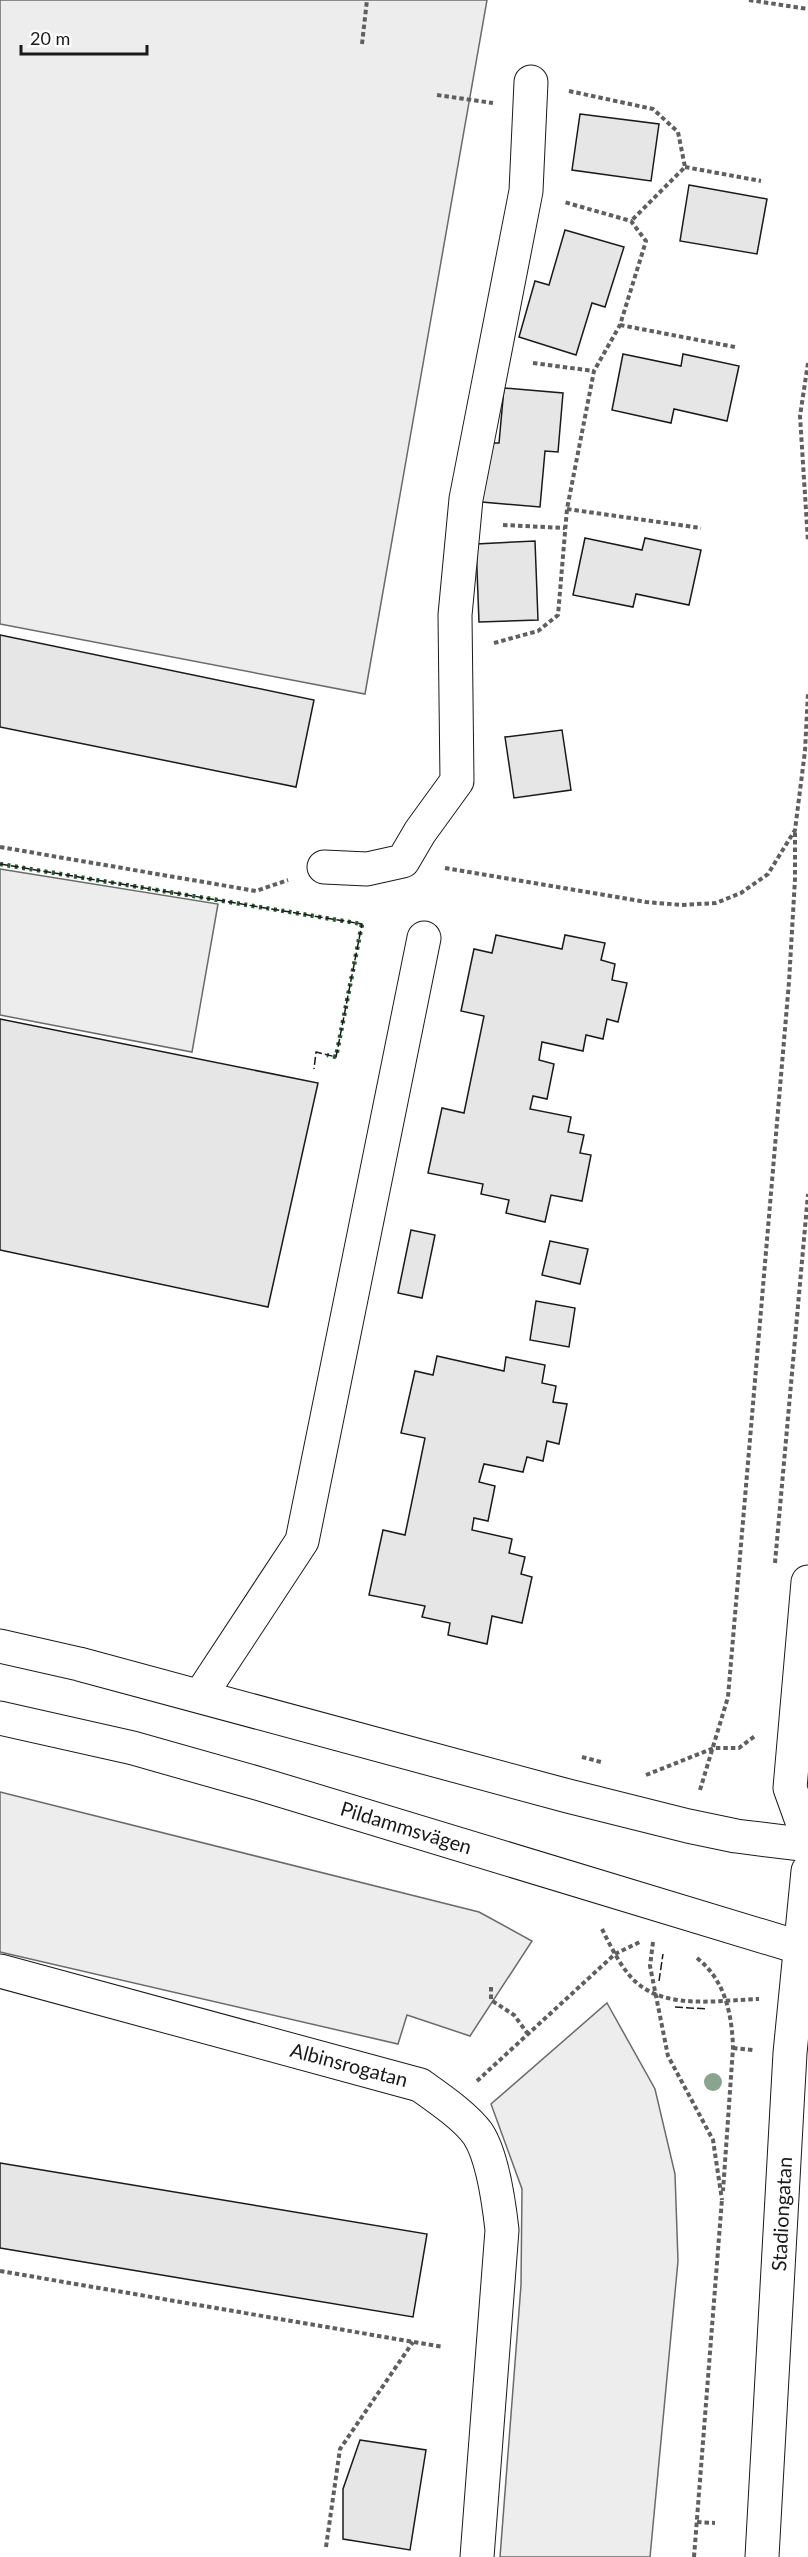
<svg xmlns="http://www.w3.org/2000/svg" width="808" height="2557" font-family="Lato,sans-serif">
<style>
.built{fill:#ededed;stroke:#6a6a6a;stroke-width:1.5}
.building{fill:#e6e6e6;stroke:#1a1a1a;stroke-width:1.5}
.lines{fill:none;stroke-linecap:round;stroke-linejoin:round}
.minor-casing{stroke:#1a1a1a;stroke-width:35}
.major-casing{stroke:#1a1a1a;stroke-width:35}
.path{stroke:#5f5f5f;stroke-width:4;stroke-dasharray:4.5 3;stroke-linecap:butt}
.minor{stroke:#fff;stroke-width:33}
.major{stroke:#fff;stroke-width:33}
.hedge{stroke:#2b5a34;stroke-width:4.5;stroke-dasharray:3 4.5;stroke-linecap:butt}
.fence{stroke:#1a1a1a;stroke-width:1.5;stroke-dasharray:8 3;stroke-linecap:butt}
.tree{fill:#8aa48f}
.labels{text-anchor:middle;stroke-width:4.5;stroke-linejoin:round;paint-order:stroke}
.street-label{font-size:20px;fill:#1a1a1a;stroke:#fff}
</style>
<rect width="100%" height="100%" fill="#fff"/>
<g class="built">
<polygon points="0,0 487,0 365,694 0,624"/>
<polygon points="0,869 218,904 192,1052 0,1015"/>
<polygon points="0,1792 479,1912 532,1941 470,2036 407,2015 398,2044 0,1952"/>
<polygon points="607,2003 655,2089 675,2174 678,2261 650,2557 500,2557 521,2285 522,2189 491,2104"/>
</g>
<g class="building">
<polygon points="580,114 659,124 651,181 572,170"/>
<polygon points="689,185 767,199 757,254 680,241"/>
<polygon points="565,230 624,247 605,307 592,303 576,355 519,337 535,281 549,285"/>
<polygon points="623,354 681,366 683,354 739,366 727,421 674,409 671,423 612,410"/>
<polygon points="504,388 563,393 558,452 545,451 540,507 482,502 487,443 499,443"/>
<polygon points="585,538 642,550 645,538 701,550 689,605 636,594 633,607 573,595"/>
<polygon points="535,541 538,620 479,622 476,544"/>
<polygon points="0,635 314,700 296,787 0,727"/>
<polygon points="562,730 571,790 514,798 505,737"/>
<polygon points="496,935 562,949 565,935 605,943 601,960 615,964 612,980 627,983 618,1022 607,1019 603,1039 586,1035 583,1051 542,1042 539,1060 554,1064 547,1099 533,1096 530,1109 571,1117 568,1132 584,1135 580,1153 591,1155 582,1201 551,1195 545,1222 506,1213 509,1200 481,1194 483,1184 428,1173 442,1108 464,1113 484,1016 461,1011 474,949 492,953"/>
<polygon points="0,1019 318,1083 268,1307 0,1250"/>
<polygon points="411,1230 435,1235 422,1298 398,1293"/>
<polygon points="550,1241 588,1249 580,1284 542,1275"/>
<polygon points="536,1301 575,1308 569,1347 530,1340"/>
<polygon points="437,1356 504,1371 506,1357 545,1365 542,1383 556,1386 553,1402 567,1404 559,1444 547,1441 543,1461 527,1457 523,1472 484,1464 479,1482 495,1486 488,1521 474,1518 472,1530 512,1539 509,1553 525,1557 521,1574 532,1577 522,1623 492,1616 487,1644 448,1635 450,1623 422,1617 425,1606 369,1595 383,1530 405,1535 425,1438 401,1433 415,1371 433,1375"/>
<polygon points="0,2163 427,2234 413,2317 0,2248"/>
<polygon points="360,2440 426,2450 410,2550 343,2539 343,2489"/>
</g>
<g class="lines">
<g class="minor-casing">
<g id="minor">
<polyline points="324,867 367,869 403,861 420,832 457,781 455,615 466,499 526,191 531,82"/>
<polyline points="200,1696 302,1541 424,938"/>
<path d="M0,1971l420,114c18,13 45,31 58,49 15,23 21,69 24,96l-25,327"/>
</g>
</g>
<g class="major-casing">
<g id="major">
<polyline points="808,1582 790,1788 808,1838"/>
<polyline points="0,1646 79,1664 568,1796 688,1826 736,1836 808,1845"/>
<polyline points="0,1718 133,1748 260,1784 808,1950"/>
<polyline points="762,2557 790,2053 808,1871"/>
</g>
</g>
<g class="path">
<polyline points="749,0 808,9"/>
<polyline points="362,44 367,0"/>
<polyline points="569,91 653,109 678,132 685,167 631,221"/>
<polyline points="437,95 493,103"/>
<polyline points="685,167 761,181"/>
<polyline points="620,325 735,347"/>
<polyline points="533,363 594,371"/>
<polyline points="808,363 800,416 808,542"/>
<polyline points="567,509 701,528"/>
<polyline points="503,525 565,528"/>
<polyline points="494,643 538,631 558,615 567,509 594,371 620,325 646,241 631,221 564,202"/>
<polyline points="0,847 256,891 288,880"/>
<polyline points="445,868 646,902 682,905 716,903 741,893 768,874 795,830 805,751 808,693"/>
<polyline points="775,1563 808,1194"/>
<polyline points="582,1757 601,1762"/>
<polyline points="646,1775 714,1748 739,1748 755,1736"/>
<polyline points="700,1790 728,1697 789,982 795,879 795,830"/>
<path d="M602,1929c9,18 20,41 35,54 31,27 84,17 122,16"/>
<polyline points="653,1942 650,1966 668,2056 713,2140 722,2200"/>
<path d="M697,1958c28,22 35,56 36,90l-10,143"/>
<polyline points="491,1987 491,2000 514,2015 528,2034"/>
<polyline points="733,2048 753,2050"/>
<polyline points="477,2081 615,1954 642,1941"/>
<polyline points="0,2271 443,2347"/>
<polyline points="697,2522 715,2523"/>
<polyline points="326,2547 340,2449 413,2342"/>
<polyline points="694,2557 722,2199"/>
</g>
<use href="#minor" class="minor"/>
<use href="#major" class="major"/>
<polyline class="hedge" points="0,864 362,924 336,1057 327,1055"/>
<g class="fence">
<polyline points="0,864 362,924 336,1057 316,1052 314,1069"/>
<polyline points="659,1981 663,1954"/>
<polyline points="675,2007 708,2009"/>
</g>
</g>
<circle class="tree" cx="713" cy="2082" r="9"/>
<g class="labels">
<g class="street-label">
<text transform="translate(406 1828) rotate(17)" y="7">Pildammsvägen</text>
<text transform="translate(349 2065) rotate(15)" y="7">Albinsrogatan</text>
<text transform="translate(782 2214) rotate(-87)" y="7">Stadiongatan</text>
</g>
</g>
<path d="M21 45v9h126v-9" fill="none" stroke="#1a1a1a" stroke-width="3"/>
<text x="30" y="45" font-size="18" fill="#1a1a1a" stroke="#ffffff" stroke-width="4.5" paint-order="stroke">20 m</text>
</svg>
